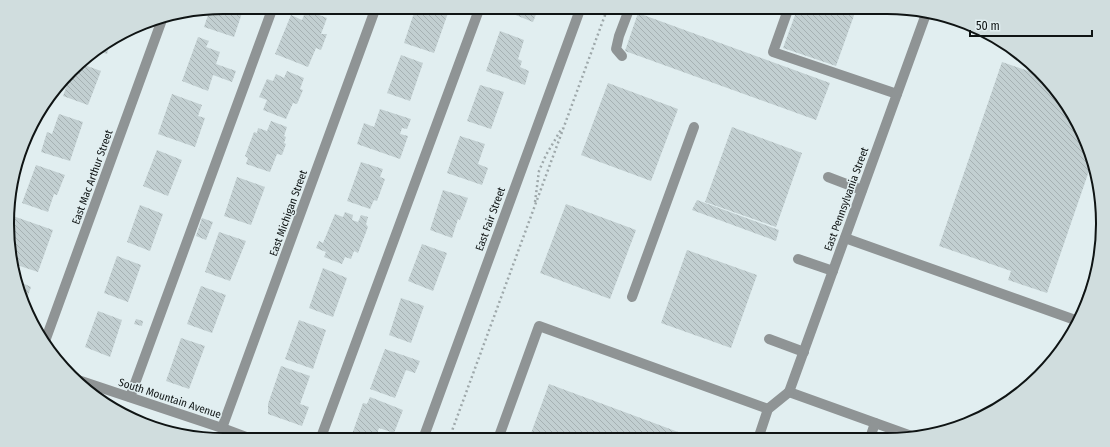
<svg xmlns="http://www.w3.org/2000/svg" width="1110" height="447" font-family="'Fira Sans Condensed',sans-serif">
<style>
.building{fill:url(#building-back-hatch)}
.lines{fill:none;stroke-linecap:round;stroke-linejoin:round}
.path{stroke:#9ea8aa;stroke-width:2.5;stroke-dasharray:2 3;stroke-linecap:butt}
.minor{stroke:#8f9495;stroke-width:10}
.labels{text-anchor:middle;stroke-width:3;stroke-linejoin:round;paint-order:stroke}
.street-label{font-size:11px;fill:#0f1414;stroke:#e1eef0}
.rim{fill:none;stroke:#0f1414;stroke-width:2}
</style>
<defs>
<pattern id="building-back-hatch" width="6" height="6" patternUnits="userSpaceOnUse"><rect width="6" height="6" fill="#c2cfd1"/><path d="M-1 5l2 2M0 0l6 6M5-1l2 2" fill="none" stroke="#a6b1b3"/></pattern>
</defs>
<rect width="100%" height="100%" fill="#e1eef0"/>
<g class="building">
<polygon points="224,7 244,7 234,37 204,27 210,9"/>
<polygon points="311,7 329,7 326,13"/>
<polygon points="416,7 429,7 448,13 434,53 404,43"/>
<polygon points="504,7 539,7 533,22 503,10"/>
<polygon points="798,7 857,7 836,66 783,48"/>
<polygon points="306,10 327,18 321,34 327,34 321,50 316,48 308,67 275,54 291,15 302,20"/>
<polygon points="638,13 830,83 816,120 625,51"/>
<polygon points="500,31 524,40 518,59 522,61 520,67 529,71 525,85 486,71"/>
<polygon points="198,37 209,41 206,47 220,52 216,64 236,71 232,82 213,75 208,91 182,81"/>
<polygon points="110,44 107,54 97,51"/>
<polygon points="401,55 423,63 410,101 387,93"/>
<polygon points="1002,62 1040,75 1081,128 1091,165 1047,293 1008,280 1011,271 939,246"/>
<polygon points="79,63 101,71 88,105 63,96 72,71"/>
<polygon points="287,71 304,78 300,89 303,90 297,104 293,103 286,119 263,110 267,100 259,97 267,79 273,81 276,74 284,78"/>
<polygon points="608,83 678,109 651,181 581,155"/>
<polygon points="480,85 504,92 491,129 467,121"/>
<polygon points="172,94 202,105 198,116 205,118 195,147 158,134"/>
<polygon points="380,109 411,119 407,129 402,128 400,134 408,136 400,159 357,144 364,123 374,127"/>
<polygon points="59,114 83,122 70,161 41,152 47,132 52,134"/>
<polygon points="271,121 287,127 284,136 286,137 284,143 286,144 282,155 277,154 270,172 246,164 248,158 245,156 254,132 257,133 258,128 267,131"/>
<polygon points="732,127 802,153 776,227 705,202"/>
<polygon points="460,136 485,144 478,164 488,168 482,185 447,173"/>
<polygon points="157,150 182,160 168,196 143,186"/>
<polygon points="361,162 383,169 380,177 385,179 377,201 374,200 370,209 347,201"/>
<polygon points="36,165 65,175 57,195 54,194 48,212 22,203"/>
<polygon points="237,177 265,187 251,225 224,216"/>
<polygon points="443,190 468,198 460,220 458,219 452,238 430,230"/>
<polygon points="697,200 779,230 776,241 692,210"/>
<polygon points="566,204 636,230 610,299 540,273"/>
<polygon points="140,205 163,214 150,251 127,242"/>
<polygon points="345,212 353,215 352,220 358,222 361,215 368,217 366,224 368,227 358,253 354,251 351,259 345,257 342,264 324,257 326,252 316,248 319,241 323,243 335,214 343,217"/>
<polygon points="10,215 53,230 38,272 11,263"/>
<polygon points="202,218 213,222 206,240 196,236"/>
<polygon points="219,232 246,241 230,281 205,272"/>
<polygon points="422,244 447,253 433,291 408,281"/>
<polygon points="687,250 757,275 731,348 661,323"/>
<polygon points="117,256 141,265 128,302 104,293"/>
<polygon points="323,268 347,278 333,317 309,308"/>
<polygon points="18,281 31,287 26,301"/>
<polygon points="201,286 226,295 212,333 187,324"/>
<polygon points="401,298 424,306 411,343 389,335"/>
<polygon points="98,311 122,320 110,357 85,347"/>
<polygon points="136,319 143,321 142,326 134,324"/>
<polygon points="299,320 326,330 313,369 285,359"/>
<polygon points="181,338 205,346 189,389 166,381"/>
<polygon points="385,349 420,361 415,373 406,370 395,398 370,389"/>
<polygon points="281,366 310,376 300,404 309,407 302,426 268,414 268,404"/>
<polygon points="549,384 697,439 539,439 530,436"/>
<polygon points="370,397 403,410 394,433 379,428 375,440 350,440 363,403 367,404"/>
</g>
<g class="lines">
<g class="path">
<polyline points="535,202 539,171 546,155 562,128"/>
<polyline points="141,422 168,431"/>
<polyline points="449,439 608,7"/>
</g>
<g class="minor">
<polyline points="789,7 773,52 897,94"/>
<polyline points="622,56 616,49 619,36 630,7"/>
<polyline points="828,177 862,190"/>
<polyline points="845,238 1078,321"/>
<polyline points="798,259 833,271"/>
<polyline points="632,297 694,127"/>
<polyline points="1081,314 1093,281"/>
<polyline points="769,339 804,352"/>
<polyline points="44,344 163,17"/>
<polyline points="78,380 222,428 254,440"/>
<polyline points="789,392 926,14"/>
<polyline points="789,392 917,438"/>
<polyline points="130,397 273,7"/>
<polyline points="222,428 376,7"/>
<polyline points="870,438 875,423"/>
<polyline points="423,439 581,7"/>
<polyline points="498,439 539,326 768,409"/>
<polyline points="758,439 768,409 789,392"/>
<polyline points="320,440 480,7"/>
</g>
</g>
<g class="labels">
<g class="street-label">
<text transform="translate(92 177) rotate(-70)" y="4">East Mac Arthur Street</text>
<text transform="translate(846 199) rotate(-70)" y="4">East Pennsylvania Street</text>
<text transform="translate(288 213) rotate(-70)" y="4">East Michigan Street</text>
<text transform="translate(490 219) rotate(-70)" y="4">East Fair Street</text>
<text transform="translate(170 398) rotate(18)" y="4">South Mountain Avenue</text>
</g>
</g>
<path d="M0 0H1110V447H0ZM223 14H887A209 209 0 0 1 1096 223V224A209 209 0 0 1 887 433H223A209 209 0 0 1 14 224V223A209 209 0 0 1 223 14Z" fill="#d0ddde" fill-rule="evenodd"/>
<path class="rim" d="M223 14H887A209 209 0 0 1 1096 223V224A209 209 0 0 1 887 433H223A209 209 0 0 1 14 224V223A209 209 0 0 1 223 14Z"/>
<path d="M970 30v6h122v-6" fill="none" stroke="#0f1414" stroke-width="2"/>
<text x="976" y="30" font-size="12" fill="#0f1414" stroke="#e1eef0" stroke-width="3" paint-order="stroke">50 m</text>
</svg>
